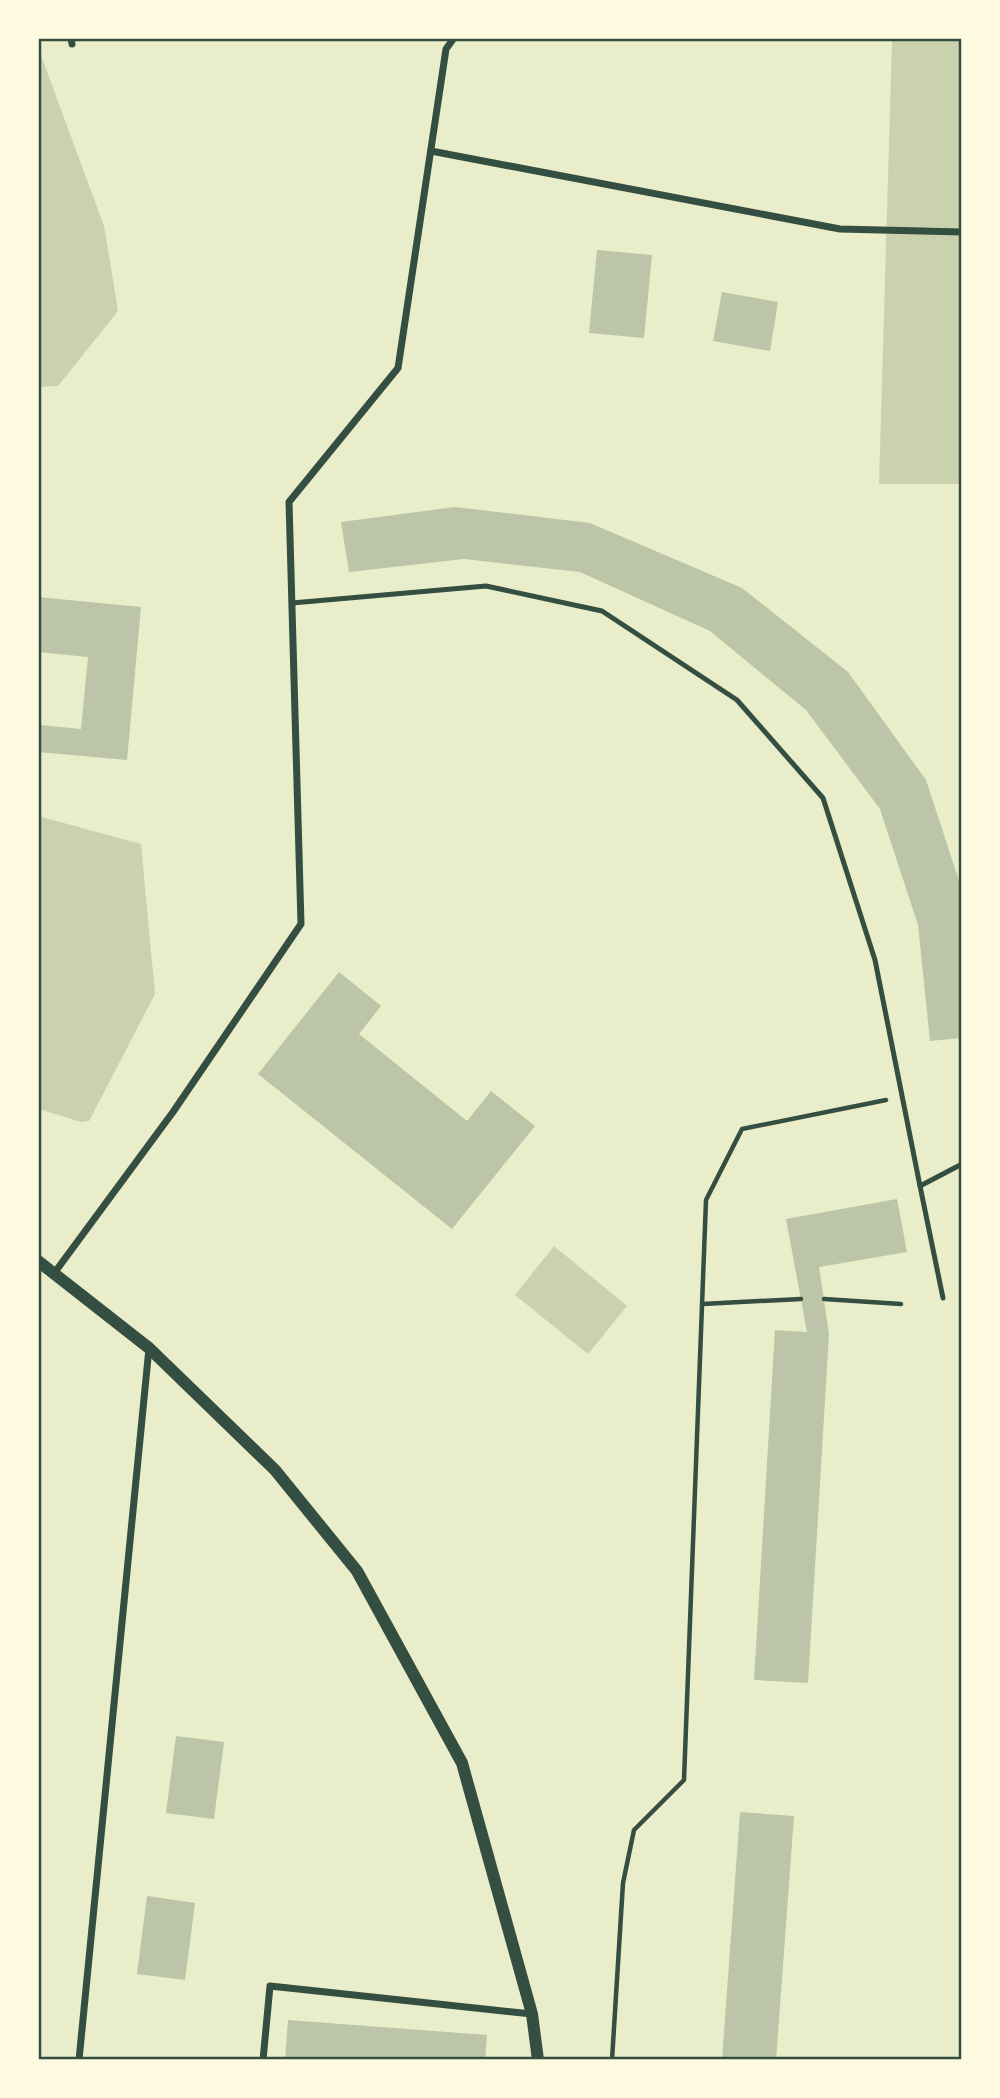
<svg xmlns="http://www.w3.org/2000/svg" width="1000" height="2098" font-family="'Roboto Condensed',sans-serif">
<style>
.green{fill:#cad2ad}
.building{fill:#bcc5a7}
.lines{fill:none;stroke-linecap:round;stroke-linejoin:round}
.path{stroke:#344e41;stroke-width:4.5}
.service{stroke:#344e41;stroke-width:5}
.minor{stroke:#344e41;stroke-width:7}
.tertiary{stroke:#344e41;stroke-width:12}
.neatline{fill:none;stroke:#344e41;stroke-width:2.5}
</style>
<rect width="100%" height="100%" fill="#e9edc9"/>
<g class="green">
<polygon points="895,38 961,39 961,484 879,484 892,41"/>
<polygon points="39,50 104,226 118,311 58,386 39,387"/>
<polygon points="38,816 141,844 155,994 89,1121 81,1122 39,1109"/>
<polygon points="554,1246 627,1306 588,1354 515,1295"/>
</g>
<g class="building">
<polygon points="597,250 652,255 644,338 589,333"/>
<polygon points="722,292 778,302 770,351 713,341"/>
<polygon points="455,507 590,523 742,588 848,672 926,780 962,890 962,1038 930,1041 918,925 880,809 806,710 710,631 580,572 464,559 349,572 341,522"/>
<polygon points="38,597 141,607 127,760 38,752 40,725 81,729 88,657 38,652"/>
<polygon points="339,972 381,1006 359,1034 467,1121 491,1091 535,1126 452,1229 258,1074"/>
<polygon points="897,1199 907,1252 819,1267 829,1334 808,1683 754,1680 775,1330 807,1332 786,1219"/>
<polygon points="176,1736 224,1742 214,1819 166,1813"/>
<polygon points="740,1812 794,1816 776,2060 722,2060"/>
<polygon points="147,1896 195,1903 185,1980 137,1974"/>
<polygon points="288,2020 487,2035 485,2060 285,2060"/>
</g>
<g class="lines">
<g class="path">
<polyline points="824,1299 901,1304"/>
<polyline points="702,1304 801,1299"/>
<polyline points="612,2060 623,1883 634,1830 684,1780 706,1200 742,1129 886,1100"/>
</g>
<g class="service">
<polyline points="292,603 486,586 602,611 737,700 823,798 875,960 920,1186"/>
<polyline points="943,1298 920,1186 962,1164"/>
</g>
<g class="minor">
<polyline points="71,38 72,44"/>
<polyline points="431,151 840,229 962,232"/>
<polyline points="55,1272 173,1112 301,924 289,502 398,368 446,49 454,38"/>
<polyline points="79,2060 149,1348"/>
<polyline points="263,2060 270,1986 532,2014"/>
</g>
<polyline class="tertiary" points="38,1261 149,1348 275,1470 357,1571 462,1763 532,2014 538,2060"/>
</g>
<rect width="1000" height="2098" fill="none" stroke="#fefae0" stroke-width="80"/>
<rect x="40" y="40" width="920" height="2018" class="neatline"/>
</svg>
